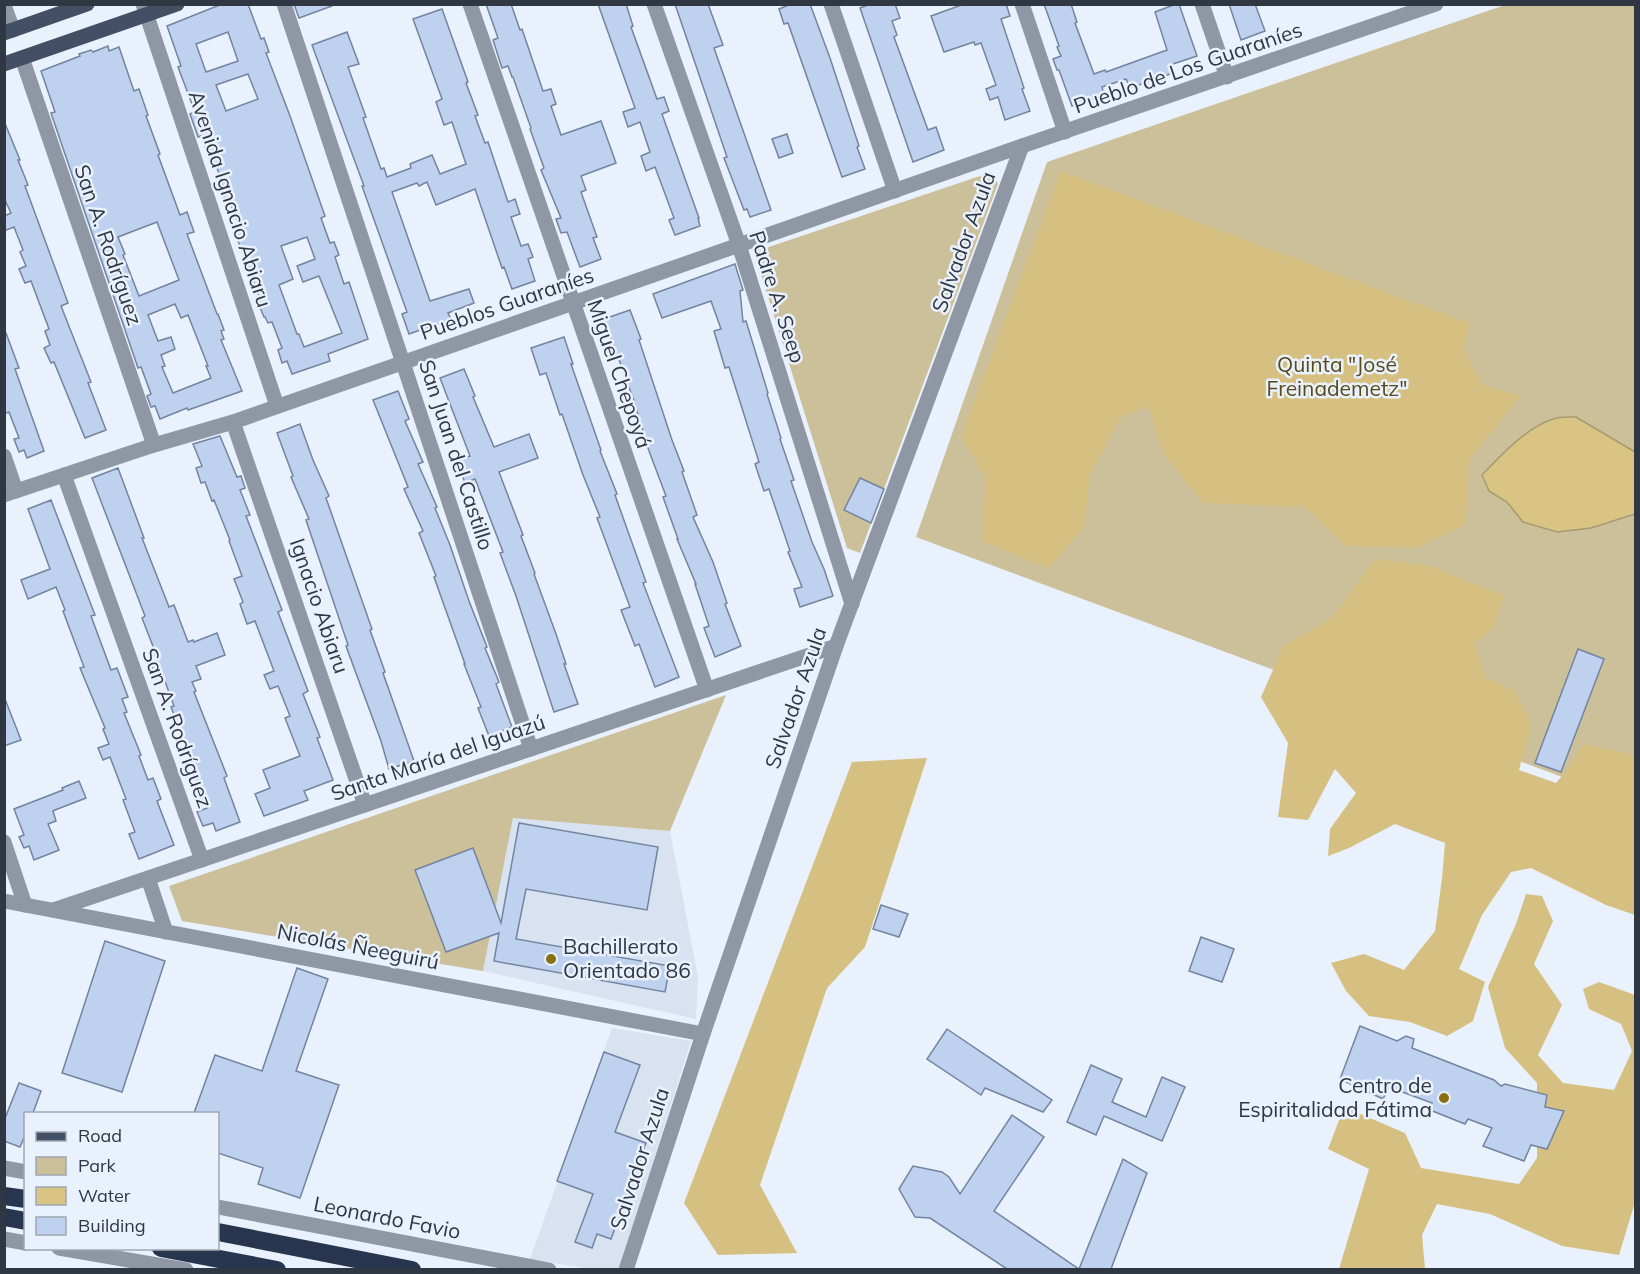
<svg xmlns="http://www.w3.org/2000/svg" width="1640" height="1274" font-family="Mulish,sans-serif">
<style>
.built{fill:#d8e2f1}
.green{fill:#ccc09b}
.forest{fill:#d5c081}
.water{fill:#d9c484;stroke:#a69a70;stroke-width:1.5}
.building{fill:#bed1ee;stroke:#73849f;stroke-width:1.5;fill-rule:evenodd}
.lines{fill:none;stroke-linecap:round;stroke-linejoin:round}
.minor{stroke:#8f97a4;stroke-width:15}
.major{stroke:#424f64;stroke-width:15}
.highway{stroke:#27364e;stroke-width:18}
.poi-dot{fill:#897011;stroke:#e9f1fd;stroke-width:2}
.labels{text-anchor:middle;stroke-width:5;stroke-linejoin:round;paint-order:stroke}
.street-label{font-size:21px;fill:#2f3742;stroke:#e9f1fd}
.park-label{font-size:21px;fill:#594a19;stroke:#e9f1fd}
.poi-label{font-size:21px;fill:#2f3742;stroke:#e9f1fd;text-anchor:start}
</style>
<rect width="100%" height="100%" fill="#e9f1fd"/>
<g class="built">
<polygon points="513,817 670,831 698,977 696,1019 483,971"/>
<polygon points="612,1028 691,1041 619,1269 590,1269 530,1259"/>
</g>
<g class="green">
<polygon points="1505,5 1635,5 1635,804 916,537 1047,162"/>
<polygon points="992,172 998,184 860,553 847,548 754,252"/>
<polygon points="726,695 670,831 513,818 483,971 182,921 169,886"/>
</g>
<g class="forest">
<polygon points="1061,171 1469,323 1464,351 1483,385 1521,396 1469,460 1466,524 1417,548 1345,546 1305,507 1203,503 1163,453 1149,406 1120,418 1090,475 1084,528 1048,568 982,541 986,478 961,437"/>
<polygon points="1375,559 1430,566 1504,596 1494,627 1474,644 1486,678 1514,690 1531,724 1519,770 1556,783 1573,763 1583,744 1630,754 1635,760 1635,915 1606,905 1531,868 1511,872 1482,915 1459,969 1485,982 1473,1021 1447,1036 1410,1022 1369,1016 1346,991 1331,963 1364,954 1404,970 1435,931 1442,878 1445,843 1395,824 1349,848 1328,856 1330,829 1356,793 1335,769 1308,820 1278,817 1288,743 1261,697 1284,645 1332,618"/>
<polygon points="927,758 865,947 827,988 760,1185 797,1253 718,1255 684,1203 852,762"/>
<polygon points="1526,894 1542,896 1553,921 1534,964 1562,1005 1538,1055 1563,1083 1614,1090 1632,1051 1621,1024 1589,1009 1583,989 1599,982 1635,995 1635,1202 1619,1255 1562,1246 1490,1214 1437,1204 1422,1235 1425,1269 1339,1269 1369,1169 1328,1149 1344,1107 1405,1133 1421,1168 1519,1184 1537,1158 1537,1083 1505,1048 1488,987 1516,924"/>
</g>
<path class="water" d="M1576,417l59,35v62l-44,14 -34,4 -34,-10 -16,-20 -18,-11 -7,-16c18,-19 45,-48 71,-56 6,-3 16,-2 23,-2z"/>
<g class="building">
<path d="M222,4h26l13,35 3,-1 5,14 -3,1 24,63 35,100 -4,2 9,25 4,-1 5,13 -4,2 9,27 5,-2 19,57 -40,15 2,7 -38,13 -5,-13 -5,2 -4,-13 4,-2 -10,-26 -4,1 -3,-6h-1l-6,-14 3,-1 -26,-69 6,-2 -10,-26 -4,1 -4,-13 2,-1 -9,-27 -4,2 -11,-31 -3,1 -8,-23 5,-2 -17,-45 3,-1 -14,-40zM228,32l10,29 -32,11 -10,-28zM248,74l10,25 -32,12 -10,-26zM307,237l8,22 -18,7 6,16 16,-6 23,57 -38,14 -5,-13h-2l-18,-49 14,-6 -12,-33z"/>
<polygon points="294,4 332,4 332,6 299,18"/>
<polygon points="486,4 511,4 520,30 522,29 543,91 551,89 556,104 551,106 561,135 601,121 616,163 581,176 586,190 581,192 597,237 593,238 601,259 580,267 567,232 561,233 556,219 561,218 541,170 544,168 530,129 531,128 513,77 512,77 508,66 502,68 493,40 498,38"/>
<polygon points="598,4 626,4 633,26 631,27 657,99 664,97 669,111 662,114 699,218 698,218 700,226 675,235 669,220 674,218 655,167 646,171 641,156 650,152 640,122 628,127 623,112 635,108"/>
<polygon points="675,4 708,4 723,45 714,48 771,210 750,217 747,209 744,210 724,158 727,157"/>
<polygon points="791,4 810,4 830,58 859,146 857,147 865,169 842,177 788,23 784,24 779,9"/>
<polygon points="870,4 895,4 900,18 892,21 897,35 894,37 928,130 936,127 944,150 913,162 860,8"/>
<polygon points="964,4 1006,4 1010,16 1001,19 1024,88 1022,89 1030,111 1005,120 998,97 990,100 986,89 996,85 981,43 975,45 974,42 944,52 931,16"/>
<polygon points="1044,4 1071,4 1077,22 1075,23 1094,74 1105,70 1106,72 1167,50 1155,12 1176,4 1179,4 1197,56 1170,65 1173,73 1130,88 1126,79 1102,87 1104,95 1072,106 1059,70 1057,70 1053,59 1061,56 1057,47 1059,46"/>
<polygon points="1229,4 1255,4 1265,31 1241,40"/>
<polygon points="442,9 468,82 466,83 478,115 475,116 485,143 488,142 508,202 515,199 520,214 511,217 521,246 528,244 533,257 528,259 535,281 512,289 504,267 502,268 475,189 436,205 427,182 419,186 417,183 392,192 430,301 469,289 474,303 448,313 451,319 409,334 402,314 407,312 362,186 364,186 312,45 347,32 359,64 348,67 366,117 363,118 381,169 384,168 387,177 411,168 410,164 432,155 440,174 466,164 452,122 444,125 436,102 442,99 413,19"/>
<path d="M108,46l1,5 10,-4 15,44 5,-2 9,26 -2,1 14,38 -2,1 22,60 7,-3 7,20 -7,2 30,80h1l6,16 -3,1 3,8 -3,1 21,51 -54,19 -1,-2 -27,11 -5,-13 -4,1 -4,-11 4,-2 -10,-27 -3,1 -87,-255 4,-1 -14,-41 39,-15 -1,-2 12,-4 2,2zM157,222l22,58 -40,16 -16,-41 2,-1 -7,-17zM175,304l6,14 7,-3 20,51h-2l5,12 -38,15 -11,-26 3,-1 -4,-11 14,-6 -4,-12 -13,4 -10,-26z"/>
<polygon points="4,121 20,160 18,160 28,185 25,186 68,303 61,306 91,382 88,383 106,430 85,438 54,362 51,363 44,348 50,345 45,331 49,329 31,281 25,283 19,269 26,266 20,252 23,250 14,227 4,231 4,216 11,213 4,198"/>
<polygon points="787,134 793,153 779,158 772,139"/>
<polygon points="735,264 743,290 740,291 743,322 746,321 768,393 767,394 781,438 780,439 794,480 791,481 812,542 824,569 833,596 800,607 794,589 802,587 788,552 790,551 769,489 764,491 755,464 759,462 729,367 725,368 714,331 721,329 711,301 662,318 653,294"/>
<polygon points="630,310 641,339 639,340 672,440 684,471 682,472 697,515 693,517 713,562 727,603 725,604 741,646 715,657 704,628 709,626 695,584 696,584 677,539 678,539 663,497 666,496 649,451 633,398 604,319"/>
<polygon points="4,333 6,333 19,368 15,369 44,451 27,458 24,450 19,452 14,439 19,438 9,412 4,414"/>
<polygon points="564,337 573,364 571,364 601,450 600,451 617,494 615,495 646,582 643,583 679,677 655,687 639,644 635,646 621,610 630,607 597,518 600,517 583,475 562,414 560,415 546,373 540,375 531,348"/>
<polygon points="464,369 475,396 473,397 494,447 529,434 538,458 499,472 523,535 521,536 535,573 534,574 556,634 566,664 564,664 578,704 554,712 516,596 500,553 503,552 475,479 465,483 457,461 470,456 440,378"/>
<polygon points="398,391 409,419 405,421 423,462 418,464 437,507 435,508 450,545 469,601 487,647 485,648 499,682 496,684 512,727 489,736 478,708 481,707 464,664 465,664 434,577 436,576 419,533 423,531 404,489 408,487 373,400"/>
<polygon points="300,424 313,460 329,496 326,498 372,629 370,630 385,672 383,673 414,761 389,769 381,741 346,646 348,645 306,520 309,519 291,477 293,476 277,433"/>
<polygon points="220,436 237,477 241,476 245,488 240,490 250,515 246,516 282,610 278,612 308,691 303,694 320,737 317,738 333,780 304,791 308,800 264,816 255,794 270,788 263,770 300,756 285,718 290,716 278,686 270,689 264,675 274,671 255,621 247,624 240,604 243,602 234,579 242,576 229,541 230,540 214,500 212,501 205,482 201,483 196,468 202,466 193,444"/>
<polygon points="118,468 144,538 142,538 169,607 174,605 188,642 193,640 194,642 217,633 225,655 196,666 201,679 192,682 196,691 194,692 227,776 224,778 240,822 216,831 213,823 203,826 197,812 207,808 188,757 190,756 171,707 174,706 163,676 156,679 151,664 157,662 155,655 156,654 142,618 145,616 92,478"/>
<polygon points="860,478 884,489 871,523 844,510"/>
<polygon points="51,500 95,615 91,616 111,670 117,668 128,697 122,699 127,712 124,713 141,755 139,756 148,780 153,778 161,799 157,801 174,845 139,859 129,834 135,832 123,800 126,799 110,757 103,760 98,748 109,744 103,729 105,728 80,668 84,667 63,611 65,610 56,587 28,599 21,580 50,569 28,509"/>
<polygon points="1578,649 1604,659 1561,772 1535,763"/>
<polygon points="5,699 21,740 4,746 4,700"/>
<polygon points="79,781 86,798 55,810 53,811 56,821 48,824 59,850 34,860 29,846 24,848 19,837 24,835 14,809 63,790 62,788"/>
<polygon points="519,823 658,847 647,910 526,889 516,939 670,966 665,992 494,961 499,933 446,952 415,870 473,848 501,923"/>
<polygon points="881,905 908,914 899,937 873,929"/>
<polygon points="1201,937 1234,949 1222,982 1189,971"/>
<polygon points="105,941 165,961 122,1092 62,1073"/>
<polygon points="297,968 328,979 296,1071 339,1085 300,1198 258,1184 263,1168 218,1153 218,1113 194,1113 215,1055 262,1071"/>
<polygon points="1360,1026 1397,1041 1406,1036 1414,1039 1412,1048 1494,1080 1501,1086 1505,1084 1547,1095 1545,1107 1564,1111 1547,1149 1531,1145 1524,1161 1483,1146 1492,1128 1468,1119 1465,1124 1430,1110 1432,1103 1389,1087 1383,1099 1340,1079"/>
<polygon points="947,1029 1052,1100 1043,1112 985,1088 981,1095 927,1059"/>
<polygon points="604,1052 640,1065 615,1132 646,1143 611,1239 597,1234 592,1248 575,1242 593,1194 557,1181"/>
<polygon points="1091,1065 1122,1079 1112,1102 1146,1117 1162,1077 1185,1087 1162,1141 1104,1116 1096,1135 1067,1122"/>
<polygon points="19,1083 41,1091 33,1113 26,1113 26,1133 20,1147 4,1141 4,1121"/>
<polygon points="1012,1115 1044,1137 994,1211 1079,1269 1123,1159 1147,1173 1111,1269 1007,1269 930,1218 915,1217 899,1189 913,1166 942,1172 949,1177 960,1194"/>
</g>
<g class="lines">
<g class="minor">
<polyline points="143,4 277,406"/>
<polyline points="284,4 531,749"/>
<polyline points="470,4 707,690"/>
<polyline points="654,4 739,245 852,604"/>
<polyline points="831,4 895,191"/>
<polyline points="1022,4 1065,132"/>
<polyline points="1202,4 1227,77"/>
<polyline points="4,5 13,30"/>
<polyline points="22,58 154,445"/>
<polyline points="233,422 365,805"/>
<polyline points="4,456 16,491"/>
<polyline points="64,475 202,860"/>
<polyline points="4,495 154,445 233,422 1022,146 1436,4"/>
<polyline points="4,842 25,905"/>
<polyline points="148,878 166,932"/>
<polyline points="4,901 703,1034"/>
<polyline points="53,910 836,646"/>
<polyline points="4,1168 26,1172"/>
<polyline points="218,1207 549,1270"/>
<polyline points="4,1239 26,1243"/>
<polyline points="59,1248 186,1270"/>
<polyline points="626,1270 703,1034 836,646 1022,146"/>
</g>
<g class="major">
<polyline points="4,33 87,4"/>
<polyline points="4,64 177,4"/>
</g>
<g class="highway">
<polyline points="4,1196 26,1199"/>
<polyline points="4,1217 26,1221"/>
<polyline points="218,1232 412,1270"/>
<polyline points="161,1248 277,1270"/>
</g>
</g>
<g class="poi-dot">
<circle cx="551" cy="959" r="6"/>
<circle cx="1444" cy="1098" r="6"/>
</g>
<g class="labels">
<g class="street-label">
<text transform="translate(1188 68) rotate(-19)" y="7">Pueblo de Los Guaraníes</text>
<text transform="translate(230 199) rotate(72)" y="7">Avenida Ignacio Abiaru</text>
<text transform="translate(964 242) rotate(-70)" y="7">Salvador Azula</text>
<text transform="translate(108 245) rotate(71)" y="7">San A. Rodríguez</text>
<text transform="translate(777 297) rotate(72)" y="7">Padre A. Seep</text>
<text transform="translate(507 304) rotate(-19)" y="7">Pueblos Guaraníes</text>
<text transform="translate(619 374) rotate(71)" y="7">Miguel Chepoyá</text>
<text transform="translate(456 455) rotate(72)" y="7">San Juan del Castillo</text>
<text transform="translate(319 606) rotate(71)" y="7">Ignacio Abiaru</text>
<text transform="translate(796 698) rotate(-71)" y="7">Salvador Azula</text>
<text transform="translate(177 728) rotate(70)" y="7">San A. Rodríguez</text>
<text transform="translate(438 758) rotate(-19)" y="7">Santa María del Iguazú</text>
<text transform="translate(358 947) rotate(11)" y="7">Nicolás Ñeeguirú</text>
<text transform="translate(640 1159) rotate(-72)" y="7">Salvador Azula</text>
<text transform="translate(387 1218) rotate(11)" y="7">Leonardo Favio</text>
</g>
<g class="park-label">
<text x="1337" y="372">Quinta "José<tspan x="1337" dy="24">Freinademetz"</tspan></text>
</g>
<g class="poi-label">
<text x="563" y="954">Bachillerato<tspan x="563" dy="24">Orientado 86</tspan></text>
<text x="1432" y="1093" text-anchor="end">Centro de<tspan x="1432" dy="24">Espiritalidad Fátima</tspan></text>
</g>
</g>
<rect width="1640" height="1274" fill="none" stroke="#2f3742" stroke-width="12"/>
<rect x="24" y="1112" width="195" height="138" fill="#e9f1fd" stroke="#9fa7b2" stroke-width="1.5"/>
<rect x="36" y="1132" width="30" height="9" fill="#424f64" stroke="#9fa7b2" stroke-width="1.5"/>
<text x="78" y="1142" font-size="18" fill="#2f3742">Road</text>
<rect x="36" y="1157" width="30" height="18" fill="#ccc09b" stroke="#9fa7b2" stroke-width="1.5"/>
<text x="78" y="1172" font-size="18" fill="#2f3742">Park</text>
<rect x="36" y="1187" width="30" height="18" fill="#d9c484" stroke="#9fa7b2" stroke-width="1.5"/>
<text x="78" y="1202" font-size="18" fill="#2f3742">Water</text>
<rect x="36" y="1217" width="30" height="18" fill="#bed1ee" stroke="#9fa7b2" stroke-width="1.5"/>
<text x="78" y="1232" font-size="18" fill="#2f3742">Building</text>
</svg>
